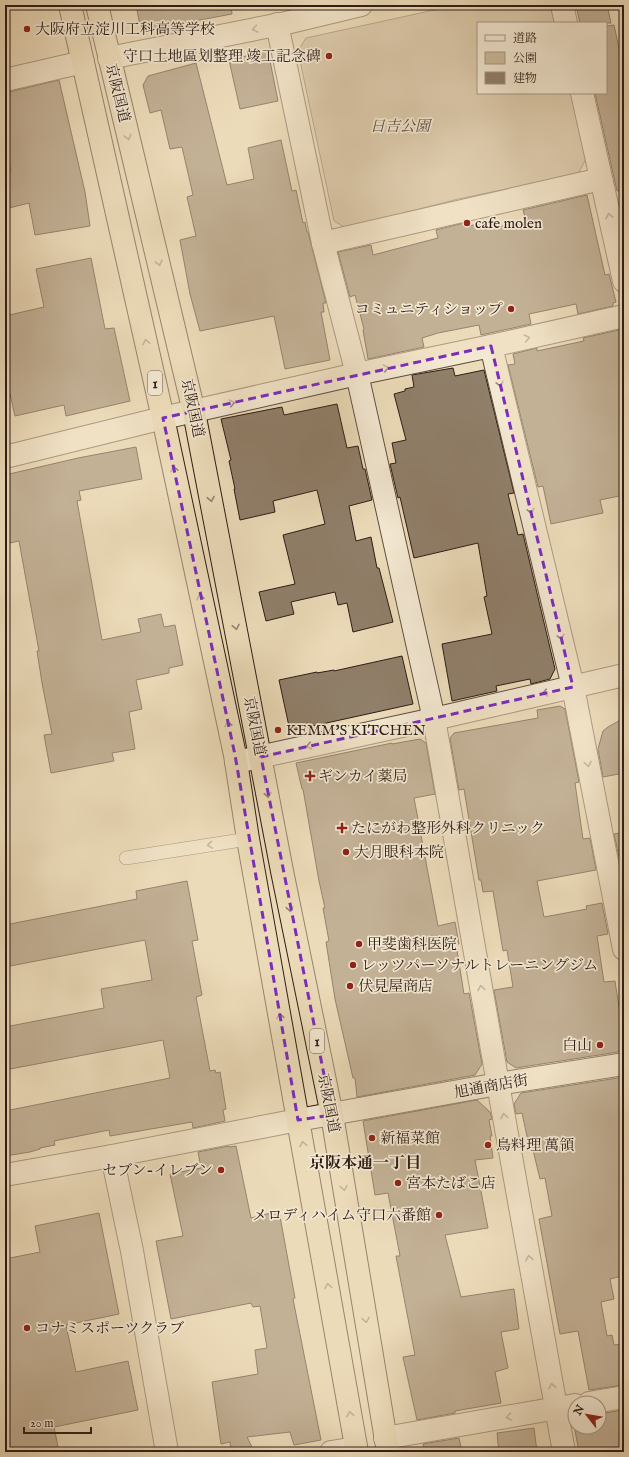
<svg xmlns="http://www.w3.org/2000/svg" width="629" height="1457" font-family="'IM FELL English','Noto Serif JP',serif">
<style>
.green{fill:#ccbb9d;stroke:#7c6c59}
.building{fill:#907f6a;stroke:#2d1c15}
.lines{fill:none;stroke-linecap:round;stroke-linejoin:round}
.lane-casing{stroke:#5d4c3e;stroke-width:14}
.street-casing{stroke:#5d4c3e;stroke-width:24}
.secondary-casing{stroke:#2d1c15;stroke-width:24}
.highway-casing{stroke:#2d1c15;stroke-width:24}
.lane{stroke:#f3e8d2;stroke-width:13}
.street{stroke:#f3e8d2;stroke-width:22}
.secondary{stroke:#f3e8d2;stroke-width:22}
.highway{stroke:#ecdbb9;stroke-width:22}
.oneway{stroke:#9a8c7d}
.oneway2{stroke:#96856f}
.marked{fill:none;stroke:#7b2cbf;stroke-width:3;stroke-dasharray:8 5;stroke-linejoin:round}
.poi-dot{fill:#8f2418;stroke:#f3e8d2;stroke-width:1.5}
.labels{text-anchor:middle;stroke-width:3.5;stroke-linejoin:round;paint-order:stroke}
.shield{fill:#f3e8d2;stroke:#68594e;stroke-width:1}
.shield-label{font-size:14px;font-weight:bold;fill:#2d1c15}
.poi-label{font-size:15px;fill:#2d1c15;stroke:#f3e8d2;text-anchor:start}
.street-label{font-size:15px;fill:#2d1c15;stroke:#f3e8d2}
.park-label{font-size:15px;font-style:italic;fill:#5d4c3e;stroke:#f3e8d2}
.neighbourhood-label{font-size:16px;font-weight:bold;fill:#2d1c15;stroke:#f3e8d2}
</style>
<rect width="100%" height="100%" fill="#ecdbb9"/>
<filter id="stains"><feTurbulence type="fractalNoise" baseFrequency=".005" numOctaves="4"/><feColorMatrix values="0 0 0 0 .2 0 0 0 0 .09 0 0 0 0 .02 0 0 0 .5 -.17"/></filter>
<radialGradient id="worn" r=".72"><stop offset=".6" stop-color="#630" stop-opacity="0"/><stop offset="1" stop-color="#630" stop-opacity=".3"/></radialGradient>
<polygon class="green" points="457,5 550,5 555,23 478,23 478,93 571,93 586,159 578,174 458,199 346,228 334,221 298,51 306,38"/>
<g class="building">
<polygon points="136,5 231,5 232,14 141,31"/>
<polygon points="576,5 607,5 611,23 580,23"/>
<polygon points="614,25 624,72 624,190 617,191 595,93 606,93 606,26"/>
<polygon points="268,51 278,101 240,109 229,60"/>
<polygon points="196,63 227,185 254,179 248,148 281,140 292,191 296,190 303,223 305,222 307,232 308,232 326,303 323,303 324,312 321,312 330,360 285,369 274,316 200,331 190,294 180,240 196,236 187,197 193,195 182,147 170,149 161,110 150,113 143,85 148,76"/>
<polygon points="59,80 85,192 90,226 35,235 29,203 5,209 5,172 11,171 5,143 5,93"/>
<polygon points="587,195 605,275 609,274 616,302 613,303 613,306 578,314 576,304 529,314 531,324 481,335 479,325 438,333 422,338 424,347 368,359 363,330 364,329 355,295 350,297 338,252 371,245 373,255 438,238 436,230 468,222 469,226 483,223 485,230 526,221 523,210"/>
<polygon points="91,258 105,329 114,328 130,401 66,416 64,405 15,416 9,390 5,391 5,316 44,307 36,269"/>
<polygon points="619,330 624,351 624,495 600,500 603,513 551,524 543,486 538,487 508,365 515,364 513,354 537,348 537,351 584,341 583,338"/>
<polygon points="453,368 455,376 484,370 514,493 508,494 518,535 523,534 555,669 550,679 531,684 530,679 496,686 497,691 452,701 442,644 492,634 484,597 487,596 478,543 414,558 400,497 398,498 390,464 396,463 392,443 406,440 394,394 405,391 405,389 414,387 412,375"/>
<polygon points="337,404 347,448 358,446 363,469 365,469 372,500 349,506 356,541 371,537 377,568 379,568 393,622 353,632 347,603 338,605 335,592 291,602 294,614 266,621 259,592 295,584 283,535 325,524 317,490 273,501 275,512 240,520 234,489 235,489 229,461 231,460 221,419 282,407 284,415"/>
<polygon points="136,447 142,479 79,491 81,500 77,501 102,640 141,632 138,619 161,614 164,627 175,625 183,665 169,668 169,673 136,680 142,709 129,712 135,749 112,753 114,761 51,773 44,735 52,734 42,683 37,651 39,651 19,541 5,544 5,475 78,458"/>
<polygon points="402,656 413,704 290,731 279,680 317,672 317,673 334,670 334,671"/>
<polygon points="560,706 565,709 579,782 575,783 583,839 590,838 596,870 537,881 544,917 587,909 586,906 602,903 608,934 597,936 604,982 615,981 619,1007 622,1006 624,1042 618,1052 516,1068 507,1062 494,990 513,987 507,950 503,951 493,891 483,892 481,880 479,880 464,789 459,790 450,738 454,733 538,718 537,710"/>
<polygon points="624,718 624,773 603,777 598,749 603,731 608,727"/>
<polygon points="420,739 426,743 435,794 414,798 438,926 455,922 459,944 456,944 464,994 469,993 482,1064 475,1075 357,1097 355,1078 353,1078 335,999 326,942 329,941 323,908 325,908 319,881 303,789 302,789 296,763 392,743 392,744"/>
<polygon points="624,832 624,865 621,866 614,834"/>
<polygon points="187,881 198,940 192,941 202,995 196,997 210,1071 215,1070 216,1073 220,1072 226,1109 223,1110 225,1121 193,1128 192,1122 110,1136 109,1130 54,1141 55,1145 40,1148 40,1149 30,1152 5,1156 5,1111 170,1078 163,1040 5,1070 5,1027 104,1008 101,989 152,980 145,940 5,967 5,925 137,899 136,891"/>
<polygon points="624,1077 624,1268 621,1268 622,1276 610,1279 614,1299 601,1302 607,1336 612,1335 614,1345 624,1344 624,1385 589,1390 578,1331 560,1334 539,1219 552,1216 545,1178 540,1179 533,1150 530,1150 522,1113 516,1114 514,1104 521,1093"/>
<polygon points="477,1100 490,1112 492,1119 489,1120 492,1136 490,1136 493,1158 475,1160 488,1228 445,1235 461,1297 514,1289 519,1329 501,1332 508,1368 495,1372 501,1403 455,1411 455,1413 417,1420 403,1357 415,1355 396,1256 400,1256 388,1193 375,1195 363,1121"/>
<polygon points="229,1146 229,1147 236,1146 251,1218 279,1211 295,1298 293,1299 321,1440 294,1445 290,1432 247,1437 253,1449 231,1452 230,1442 221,1444 212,1382 258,1374 255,1350 267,1348 260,1306 253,1307 251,1303 171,1319 156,1241 183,1236 170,1174 201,1168 198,1152"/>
<polygon points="99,1213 119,1314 66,1325 76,1372 128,1361 138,1410 54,1427 59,1452 5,1452 5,1259 40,1252 35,1226"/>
<polygon points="624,1410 624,1452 579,1452 574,1425 575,1423 575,1427 599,1427 599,1414"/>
<polygon points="534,1428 537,1452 499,1452 497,1433"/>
<polygon points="459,1438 462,1452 425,1452 423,1444"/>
</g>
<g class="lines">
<g class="lane-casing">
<polyline id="lane" points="126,858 248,839"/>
</g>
<g class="street-casing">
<g id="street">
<polyline points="562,5 566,23"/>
<polyline points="277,24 323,243 357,374 434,719 498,1084 564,1452"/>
<polyline points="109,58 286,23 361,5"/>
<polyline points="5,80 83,62"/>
<polyline points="582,93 624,281"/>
<polyline points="323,243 601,179"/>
<polyline points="491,346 573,687 624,949"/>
<polyline points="5,457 163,418 357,374 491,346 624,316"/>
<polyline points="236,762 434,719 624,675"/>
<polyline points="112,1156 132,1251 167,1452"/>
<polyline points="5,1175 112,1156 298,1120"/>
<polyline points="589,1403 624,1397"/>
<polyline points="385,1438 575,1405"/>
<polyline points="331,1452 356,1448"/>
</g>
</g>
<g class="secondary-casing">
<polyline id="secondary" points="298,1120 498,1084 624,1064"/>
</g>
<g class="highway-casing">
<g id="highway">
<polyline points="70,5 163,418 235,755 248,839 357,1452"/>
<polyline points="97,5 194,412 282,871 332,1115 388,1452"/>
</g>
</g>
<use href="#lane" class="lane"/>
<use href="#street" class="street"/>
<use href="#secondary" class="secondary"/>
<use href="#highway" class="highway"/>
</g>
<defs><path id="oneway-chevron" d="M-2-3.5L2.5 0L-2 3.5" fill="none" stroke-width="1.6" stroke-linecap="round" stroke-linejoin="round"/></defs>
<g class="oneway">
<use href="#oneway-chevron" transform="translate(255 29) rotate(169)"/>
<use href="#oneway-chevron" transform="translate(609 216) rotate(-103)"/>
<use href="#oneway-chevron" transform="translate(527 338) rotate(-13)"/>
<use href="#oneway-chevron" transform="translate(386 368) rotate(-12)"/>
<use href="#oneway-chevron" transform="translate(500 384) rotate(76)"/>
<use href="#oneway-chevron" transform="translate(232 403) rotate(-13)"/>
<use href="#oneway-chevron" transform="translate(531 511) rotate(76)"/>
<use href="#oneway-chevron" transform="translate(561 637) rotate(76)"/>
<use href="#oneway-chevron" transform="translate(545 693) rotate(167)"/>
<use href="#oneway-chevron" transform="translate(309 746) rotate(168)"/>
<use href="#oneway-chevron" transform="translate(588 764) rotate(79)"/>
<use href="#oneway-chevron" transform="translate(210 845) rotate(171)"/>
<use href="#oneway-chevron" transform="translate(481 988) rotate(-100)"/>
<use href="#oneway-chevron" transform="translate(504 1116) rotate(-100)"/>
<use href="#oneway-chevron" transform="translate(529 1258) rotate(-100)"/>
<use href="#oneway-chevron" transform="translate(552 1386) rotate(-100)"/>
<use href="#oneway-chevron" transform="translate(509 1417) rotate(170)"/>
</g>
<g class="oneway2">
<use href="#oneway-chevron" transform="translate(128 137) rotate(76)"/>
<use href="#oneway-chevron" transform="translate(159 263) rotate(76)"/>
<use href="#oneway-chevron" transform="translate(146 342) rotate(-103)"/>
<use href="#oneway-chevron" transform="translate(174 469) rotate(-102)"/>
<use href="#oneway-chevron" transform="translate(211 499) rotate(79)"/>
<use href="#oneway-chevron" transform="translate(200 597) rotate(-102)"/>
<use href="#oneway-chevron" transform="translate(236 627) rotate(79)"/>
<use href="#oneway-chevron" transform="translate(228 724) rotate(-102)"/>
<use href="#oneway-chevron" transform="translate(268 795) rotate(79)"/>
<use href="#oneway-chevron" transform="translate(290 909) rotate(79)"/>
<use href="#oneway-chevron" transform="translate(280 1016) rotate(-100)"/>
<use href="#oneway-chevron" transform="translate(303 1144) rotate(-100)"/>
<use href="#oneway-chevron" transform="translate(344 1188) rotate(80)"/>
<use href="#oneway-chevron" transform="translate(328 1286) rotate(-100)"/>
<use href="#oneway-chevron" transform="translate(366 1320) rotate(81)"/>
<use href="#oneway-chevron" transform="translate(350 1414) rotate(-100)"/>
</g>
<path d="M0 0H629V1457H0ZM491,346l82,341 -312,70 71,358 -34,5 -63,-365 -72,-337z" fill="#ecdbb9" fill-opacity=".55" fill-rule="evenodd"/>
<path class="marked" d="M491,346l82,341 -312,70 71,358 -34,5 -63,-365 -72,-337z"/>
<g class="poi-dot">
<circle cx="27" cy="29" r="4"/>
<circle cx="329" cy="56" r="4"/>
<circle cx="467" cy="223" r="4"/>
<circle cx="511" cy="309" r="4"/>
<circle cx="278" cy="730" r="4"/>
<path d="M308 770h4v4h4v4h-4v4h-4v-4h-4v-4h4z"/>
<path d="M340 822h4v4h4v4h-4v4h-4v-4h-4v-4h4z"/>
<circle cx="346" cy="852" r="4"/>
<circle cx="359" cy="944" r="4"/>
<circle cx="353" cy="965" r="4"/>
<circle cx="350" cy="986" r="4"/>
<circle cx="600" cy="1045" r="4"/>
<circle cx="372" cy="1138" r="4"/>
<circle cx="488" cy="1145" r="4"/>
<circle cx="221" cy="1170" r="4"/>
<circle cx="398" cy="1183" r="4"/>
<circle cx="439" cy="1215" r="4"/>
<circle cx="27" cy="1328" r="4"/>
</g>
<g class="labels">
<g class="shield">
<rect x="148" y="371" width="14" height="24" rx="3"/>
<rect x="310" y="1029" width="14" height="24" rx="3"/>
</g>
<g class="shield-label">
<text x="155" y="388">1</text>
<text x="317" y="1046">1</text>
</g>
<g class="poi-label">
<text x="35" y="34">大阪府立淀川工科高等学校</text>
<text x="321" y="61" text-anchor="end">守口土地區划整理 竣工記念碑</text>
<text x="475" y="228">cafe molen</text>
<text x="503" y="314" text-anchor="end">コミュニティショップ</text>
<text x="286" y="735">KEMM'S KITCHEN</text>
<text x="318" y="781">ギンカイ薬局</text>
<text x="351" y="833">たにがわ整形外科クリニック</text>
<text x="354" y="857">大月眼科本院</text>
<text x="367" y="949">甲斐歯科医院</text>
<text x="361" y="970">レッツパーソナルトレーニングジム</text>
<text x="358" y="991">伏見屋商店</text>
<text x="592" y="1050" text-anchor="end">白山</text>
<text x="380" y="1143">新福菜館</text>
<text x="496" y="1150">鳥料理 萬領</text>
<text x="213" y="1175" text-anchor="end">セブン-イレブン</text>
<text x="406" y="1188">宮本たばこ店</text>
<text x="431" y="1220" text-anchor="end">メロディハイム守口六番館</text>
<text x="35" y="1333">コナミスポーツクラブ</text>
</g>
<g class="street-label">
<text transform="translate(118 93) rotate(76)" y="5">京阪国道</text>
<text transform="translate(193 408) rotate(78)" y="5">京阪国道</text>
<text transform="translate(255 726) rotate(79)" y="5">京阪国道</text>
<text transform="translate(491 1086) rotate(-10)" y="5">旭通商店街</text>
<text transform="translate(329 1103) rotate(79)" y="5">京阪国道</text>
</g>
<g class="park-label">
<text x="400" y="131">日吉公園</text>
</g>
<g class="neighbourhood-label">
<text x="365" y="1168">京阪本通一丁目</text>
</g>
</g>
<rect width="629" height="1457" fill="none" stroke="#ecdbb9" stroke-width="20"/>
<rect x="6" y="6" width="617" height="1445" fill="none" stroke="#2d1c15" stroke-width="2"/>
<rect x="10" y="10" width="609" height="1437" fill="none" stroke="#2d1c15"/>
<rect x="477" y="22" width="130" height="72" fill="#f3e8d2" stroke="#a49686"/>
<rect x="485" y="35" width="20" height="6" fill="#f3e8d2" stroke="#a49686"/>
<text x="513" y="42" font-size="12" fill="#2d1c15">道路</text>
<rect x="485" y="52" width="20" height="12" fill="#ccbb9d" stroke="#a49686"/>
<text x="513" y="62" font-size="12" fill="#2d1c15">公園</text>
<rect x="485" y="72" width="20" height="12" fill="#907f6a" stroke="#a49686"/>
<text x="513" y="82" font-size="12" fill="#2d1c15">建物</text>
<g transform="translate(587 1415) rotate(301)"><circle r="19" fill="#f3e8d2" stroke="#a49686"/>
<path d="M0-3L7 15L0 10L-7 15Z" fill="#8f2418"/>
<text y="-6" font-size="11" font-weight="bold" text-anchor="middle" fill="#2d1c15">N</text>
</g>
<path d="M24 1427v6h67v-6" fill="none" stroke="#2d1c15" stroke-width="2"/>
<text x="30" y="1427" font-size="12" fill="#2d1c15" stroke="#f3e8d2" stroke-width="3" paint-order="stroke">20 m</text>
<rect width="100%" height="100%" filter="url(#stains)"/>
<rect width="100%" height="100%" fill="url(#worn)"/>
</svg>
